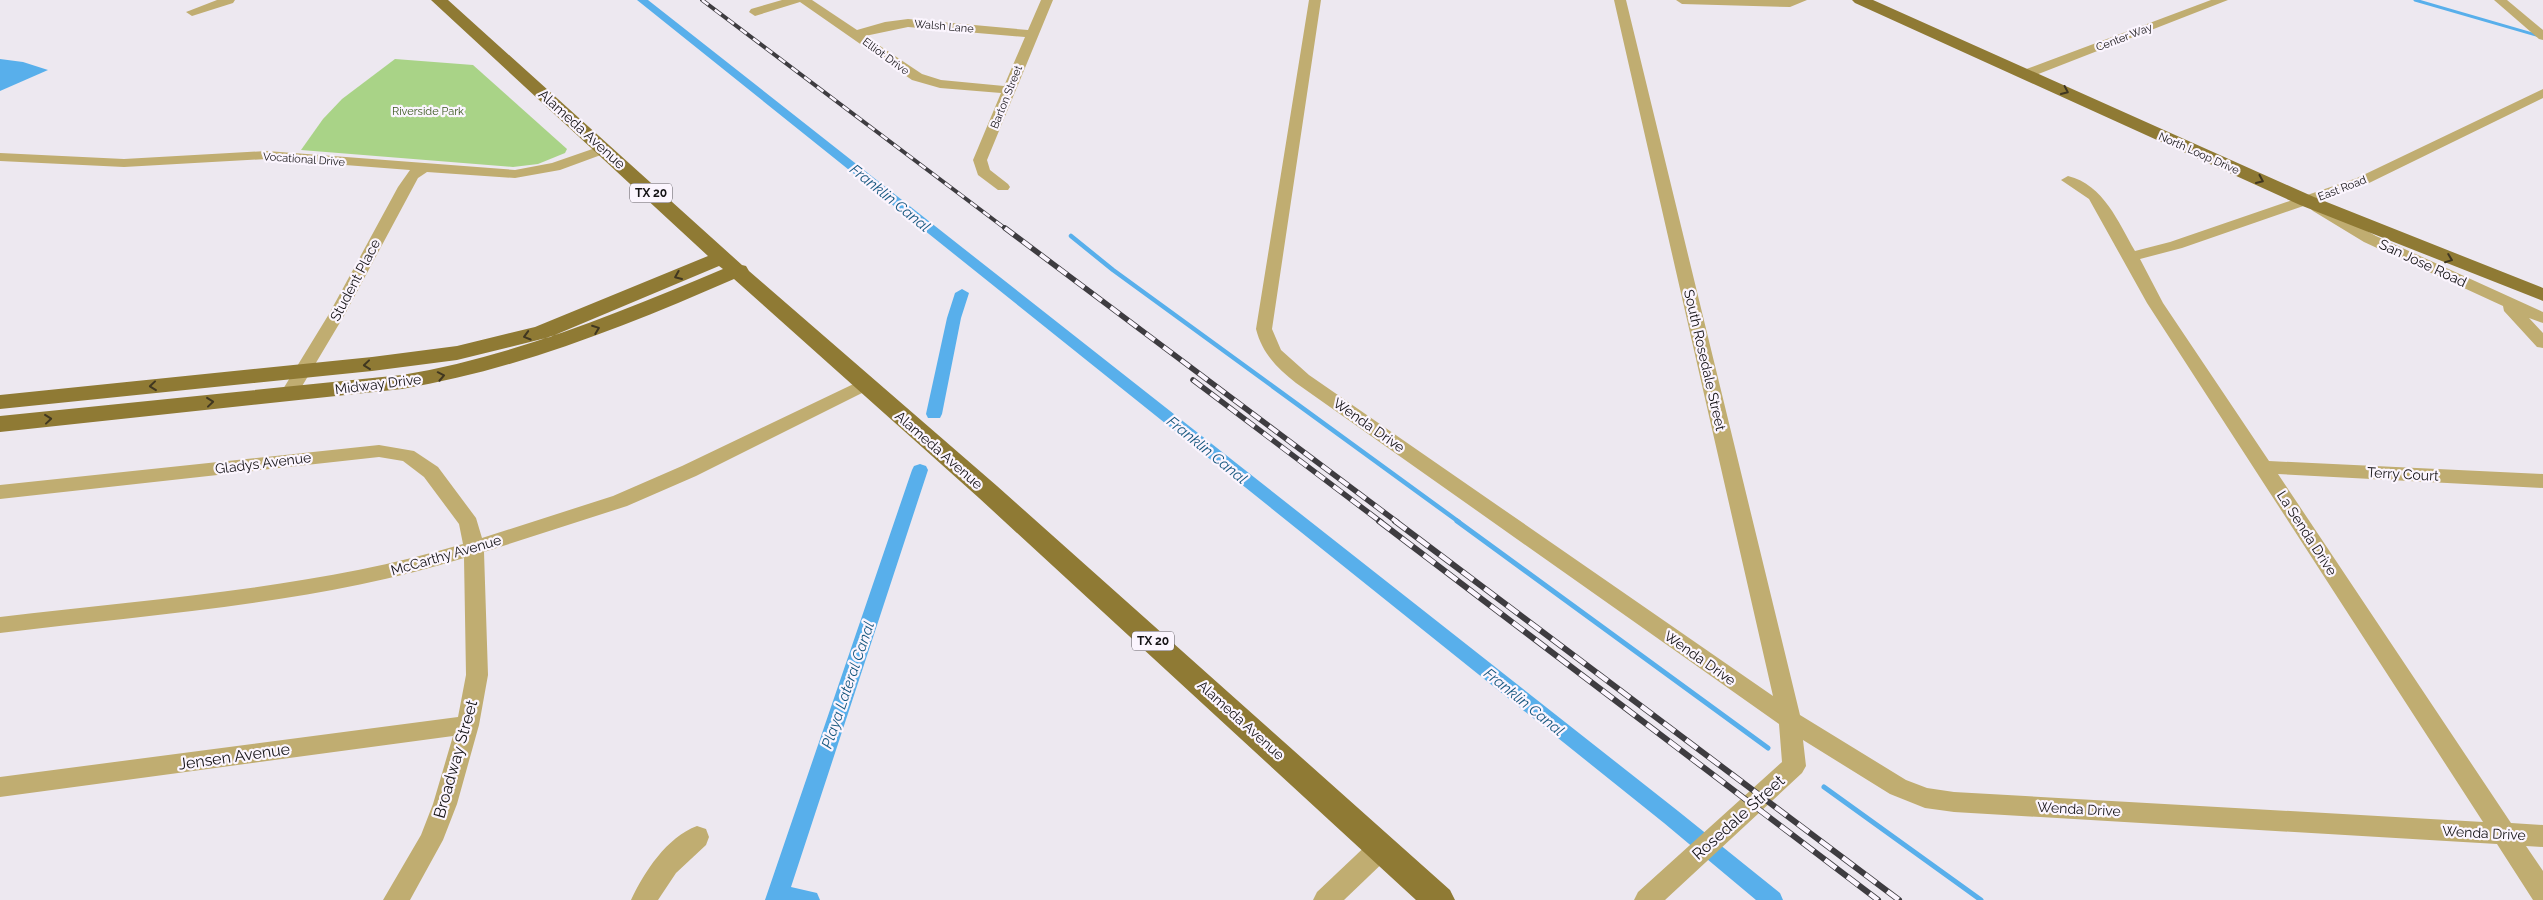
<svg xmlns="http://www.w3.org/2000/svg" width="2543" height="900" font-family="Raleway,sans-serif">
<style>
.green{fill:#a9d387}
.water{fill:#58afeb}
.lines{fill:none;stroke-linecap:round;stroke-linejoin:round}
.stream-far2{stroke:#58afeb;stroke-width:3}
.stream-far1{stroke:#58afeb;stroke-width:4.5}
.stream{stroke:#58afeb;stroke-width:5}
.canal{fill:#58afeb;fill-rule:evenodd}
.minor{fill:#c0ad71;fill-rule:evenodd}
.major{fill:#8f7a34;fill-rule:evenodd}
.rail-far2-casing{stroke:#3e3c40;stroke-width:4}
.rail-far1-casing{stroke:#3e3c40;stroke-width:5.5}
.rail-casing{stroke:#3e3c40;stroke-width:6}
.rail-far2{stroke:#fbf5fe;stroke-width:2.5;stroke-dasharray:8;stroke-linecap:butt}
.rail-far1{stroke:#fbf5fe;stroke-width:4;stroke-dasharray:11;stroke-linecap:butt}
.rail{stroke:#fbf5fe;stroke-width:4.5;stroke-dasharray:14;stroke-linecap:butt}
.oneway{stroke:#403720}
.labels{text-anchor:middle;stroke-width:4.5;stroke-linejoin:round;paint-order:stroke}
.far-street-label{font-size:11px;fill:#151316;stroke:#fbf5fe}
.far-park-label{font-size:11px;fill:#39571d;stroke:#fbf5fe}
.shield{fill:#fbf5fe;stroke:#5a575c;stroke-width:1}
.shield-label{font-size:12px;font-weight:bold;fill:#151316}
.street-label{font-size:14px;fill:#151316;stroke:#fbf5fe}
.water-label{font-size:15px;font-style:italic;fill:#16577f;stroke:#fbf5fe}
.near-street-label{font-size:16px;fill:#151316;stroke:#fbf5fe}
</style>
<rect width="100%" height="100%" fill="#ede8f0"/>
<polygon class="green" points="395,59 473,65 567,149 565,153 538,164 513,167 301,150 323,119 342,99"/>
<polygon class="water" points="0,59 23,62 48,70 0,91"/>
<g class="lines">
<polyline class="stream-far2" points="2415,0 2543,37"/>
<polyline class="stream-far1" points="1071,236 1113,270 1459,522"/>
<g class="stream">
<polyline points="1457,521 1768,748"/>
<polyline points="1824,787 1981,900"/>
</g>
<g class="canal">
<polygon points="637,0 648,0 1678,811 1780,893 1783,900 1756,900 1664,823"/>
<polygon points="962,289 969,293 961,318 942,414 940,418 928,418 926,414 947,318 955,293"/>
<polygon points="920,464 926,466 928,470 791,887 817,893 820,900 765,900 912,470 914,466"/>
</g>
<g class="minor">
<polygon points="217,0 235,0 233,3 192,16 186,12"/>
<path d="M782,0h30l45,30 28,-8 23,-3 120,11 13,-30h12l-66,160 3,10 18,14 2,3 -2,3h-10l-20,-15 -5,-15 28,-67 -61,-5 -28,-8 -112,-78 -45,14 -6,-4 2,-3zM908,27l117,10 -21,49 -63,-6 -19,-6 -57,-38z"/>
<path d="M1309,0h12l-49,329 9,21 28,25 464,321 -159,-696h12l174,715 106,65 21,8 27,4 529,30 -336,-519 -58,-104 -28,-19 7,-4c36,9 50,46 67,75l35,-9 187,-64 186,-89v9l-176,86 -185,64 -42,11 23,44 106,158 274,13v14l-265,-14 233,349 32,2v22l-17,-1 17,25v29h-10l-36,-56 -543,-32 -29,-4 -35,-14 -87,-54 3,26 -4,7 -137,127h-31l4,-8 144,-130 -3,-38 -483,-341c-19,-15 -34,-30 -40,-54z"/>
<polygon points="1676,0 1807,0 1790,7 1682,4"/>
<polygon points="2211,0 2228,0 2031,77 2026,78 2019,74 2021,71"/>
<polygon points="2494,0 2507,0 2543,30 2543,40 2539,39"/>
<polygon points="604,145 609,146 611,149 609,152 560,170 515,178 427,172 418,178 345,314 295,398 283,398 280,394 329,314 398,187 410,170 267,159 124,167 0,161 0,153 124,159 267,151 515,170 552,163"/>
<polygon points="2318,203 2376,236 2543,312 2543,323 2529,318 2543,333 2543,348 2537,347 2504,311 2503,306 2364,242 2313,211 2310,208"/>
<path d="M864,379l6,2 3,4 -3,4 -174,87 -69,30 -143,46 4,123 -9,50 -22,79 -14,36 -33,60h-27l38,-65 12,-31 20,-68 -453,61v-20l458,-60 8,-42 -2,-117c-150,46 -309,56 -464,75v-16c155,-19 313,-28 463,-73l-4,-20 -35,-47 -21,-16 -24,-4 -379,42v-14l379,-40 35,6 24,16 38,51 6,20 131,-42 69,-30z"/>
<path d="M697,826l9,3 3,8 -3,8 -30,28 -18,27h-27c13,-28 36,-63 66,-74z"/>
<polygon points="1382,836 1391,839 1394,847 1391,855 1344,900 1313,900 1317,892 1373,839"/>
</g>
<g class="major">
<path d="M431,0h17l294,265 4,1 3,5 248,215 453,404 5,10h-39l-437,-402 -245,-219c-108,47 -215,90 -332,110l-402,43v-16l402,-41c113,-19 216,-62 321,-106l-4,-3 -169,71 -93,23 -85,11 -372,38v-14l372,-38 85,-11 78,-19 173,-71z"/>
<polygon points="1852,0 1873,0 2314,197 2543,288 2543,301 2300,205 1855,3"/>
</g>
<g class="rail-far2-casing">
<polyline id="rail-far2" points="702,0 1006,229"/>
</g>
<g class="rail-far1-casing">
<g id="rail-far1">
<polyline points="1005,228 1397,522"/>
<polyline points="1193,380 1381,522"/>
</g>
</g>
<g class="rail-casing">
<g id="rail">
<polyline points="1379,521 1878,900"/>
<polyline points="1395,521 1899,900"/>
</g>
</g>
<use href="#rail-far2" class="rail-far2"/>
<use href="#rail-far1" class="rail-far1"/>
<use href="#rail" class="rail"/>
</g>
<defs><path id="oneway-chevron" d="M-2-3.5L2.5 0L-2 3.5" fill="none" stroke-width="1.6" stroke-linecap="round" stroke-linejoin="round" transform="scale(1.25)"/></defs>
<g class="oneway">
<use href="#oneway-chevron" transform="translate(2065 91) rotate(25)"/>
<use href="#oneway-chevron" transform="translate(2260 180) rotate(24)"/>
<use href="#oneway-chevron" transform="translate(2449 259) rotate(21)"/>
<use href="#oneway-chevron" transform="translate(678 276) rotate(157)"/>
<use href="#oneway-chevron" transform="translate(596 329) rotate(-21)"/>
<use href="#oneway-chevron" transform="translate(527 336) rotate(164)"/>
<use href="#oneway-chevron" transform="translate(367 365) rotate(174)"/>
<use href="#oneway-chevron" transform="translate(441 376) rotate(-11)"/>
<use href="#oneway-chevron" transform="translate(153 386) rotate(174)"/>
<use href="#oneway-chevron" transform="translate(210 402) rotate(-6)"/>
<use href="#oneway-chevron" transform="translate(48 419) rotate(-6)"/>
</g>
<g class="labels">
<g class="far-street-label">
<text transform="translate(944 26) rotate(5)" y="4">Walsh Lane</text>
<text transform="translate(2124 37) rotate(-21)" y="4">Center Way</text>
<text transform="translate(886 56) rotate(36)" y="4">Elliot Drive</text>
<text transform="translate(1006 97) rotate(-68)" y="4">Barton Street</text>
<text transform="translate(2199 153) rotate(24)" y="4">North Loop Drive</text>
<text transform="translate(304 159) rotate(4)" y="4">Vocational Drive</text>
<text transform="translate(2342 188) rotate(-21)" y="4">East Road</text>
</g>
<g class="far-park-label">
<text x="428" y="115">Riverside Park</text>
</g>
<g class="shield">
<rect x="630" y="183.5" width="42" height="19" rx="4"/>
<rect x="1132" y="631.5" width="42" height="19" rx="4"/>
</g>
<g class="shield-label">
<text x="651" y="197">TX 20</text>
<text x="1153" y="645">TX 20</text>
</g>
<g class="street-label">
<text transform="translate(582 129) rotate(42)" y="5">Alameda Avenue</text>
<text transform="translate(2423 263) rotate(25)" y="5">San Jose Road</text>
<text transform="translate(355 280) rotate(-62)" y="5">Student Place</text>
<text transform="translate(1705 360) rotate(77)" y="5">South Rosedale Street</text>
<text transform="translate(378 384) rotate(-7)" y="5">Midway Drive</text>
<text transform="translate(1369 425) rotate(35)" y="5">Wenda Drive</text>
<text transform="translate(939 450) rotate(41)" y="5">Alameda Avenue</text>
<text transform="translate(263 463) rotate(-7)" y="5">Gladys Avenue</text>
<text transform="translate(2403 474) rotate(3)" y="5">Terry Court</text>
<text transform="translate(2307 533) rotate(57)" y="5">La Senda Drive</text>
<text transform="translate(446 555) rotate(-16)" y="5">McCarthy Avenue</text>
<text transform="translate(1700 658) rotate(35)" y="5">Wenda Drive</text>
<text transform="translate(1241 720) rotate(42)" y="5">Alameda Avenue</text>
<text transform="translate(2079 809) rotate(3)" y="5">Wenda Drive</text>
<text transform="translate(2484 833) rotate(3)" y="5">Wenda Drive</text>
</g>
<g class="water-label">
<text transform="translate(890 198) rotate(39)" y="5">Franklin Canal</text>
<text transform="translate(1207 450) rotate(39)" y="5">Franklin Canal</text>
<text transform="translate(848 685) rotate(-71)" y="5">Playa Lateral Canal</text>
<text transform="translate(1524 702) rotate(39)" y="5">Franklin Canal</text>
</g>
<g class="near-street-label">
<text transform="translate(234 756) rotate(-8)" y="6">Jensen Avenue</text>
<text transform="translate(455 759) rotate(-74)" y="6">Broadway Street</text>
<text transform="translate(1738 817) rotate(-42)" y="6">Rosedale Street</text>
</g>
</g>
</svg>
